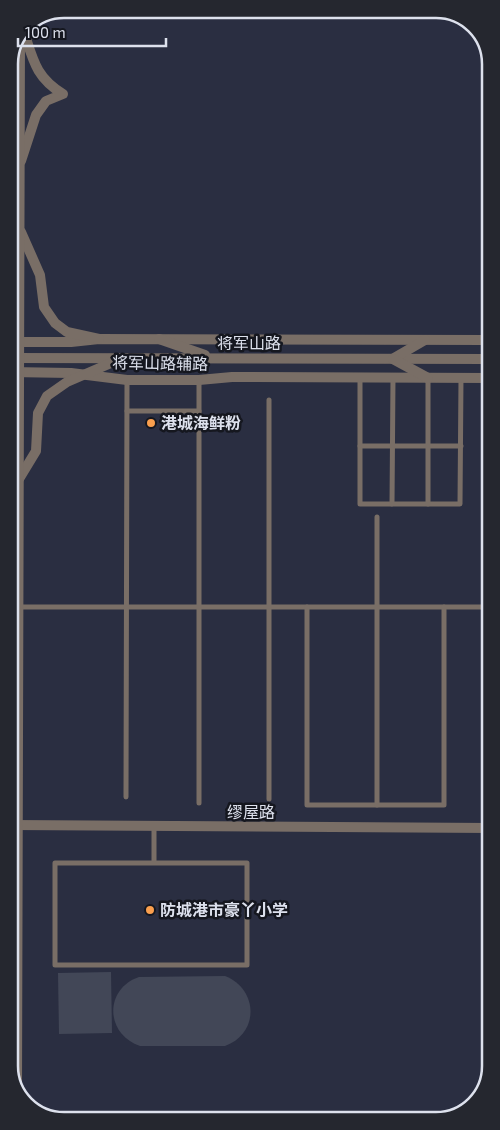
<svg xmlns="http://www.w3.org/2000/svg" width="500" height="1130" font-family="'Exo 2','Noto Sans SC',sans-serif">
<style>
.green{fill:#424757}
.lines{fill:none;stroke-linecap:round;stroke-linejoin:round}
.service{stroke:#796e66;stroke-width:5}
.minor{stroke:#796e66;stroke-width:10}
.tertiary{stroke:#796e66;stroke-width:10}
.poi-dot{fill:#fa9f4e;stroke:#15171f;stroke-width:2}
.labels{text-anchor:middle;stroke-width:5;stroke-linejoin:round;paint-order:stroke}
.street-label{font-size:16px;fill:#dde1ed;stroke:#15171f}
.poi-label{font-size:16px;font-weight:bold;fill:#dde1ed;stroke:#15171f;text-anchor:start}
.rim{fill:none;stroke:#dde1ed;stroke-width:2.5}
</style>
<rect width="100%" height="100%" fill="#2a2e41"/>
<g class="green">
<polygon points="111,972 112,1033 59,1034 58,973"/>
<path d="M225,976c33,13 35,57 0,70h-85c-35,-12 -36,-57 -1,-69z"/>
</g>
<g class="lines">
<g class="service">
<polyline points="360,378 360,504 460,504 461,378"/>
<polyline points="127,411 199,411"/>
<polyline points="360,446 461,446"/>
<polyline points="392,504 393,378"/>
<polyline points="428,504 428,378"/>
<polyline points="19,607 490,607"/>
<polyline points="307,607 307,805 444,805 444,607"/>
<polyline points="126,797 127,380"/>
<polyline points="269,799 269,400"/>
<polyline points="199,803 199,380"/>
<polyline points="377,805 377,517"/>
<polyline points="154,826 154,863 55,863 55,965 247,965 247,863 154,863"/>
</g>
<g class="minor">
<polyline points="9,137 19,162"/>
<path d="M21,161l15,-46 10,-14 17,-7c-28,-17 -30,-35 -40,-65"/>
<polyline points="10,342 71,342 99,339 489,340"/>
<polyline points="10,372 71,373 127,380 199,380 232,377 489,378"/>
<polyline points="11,825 491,828"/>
</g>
<g class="tertiary">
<polyline points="21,232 40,275 44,307 55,323 67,332 99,339"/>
<polyline points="9,263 16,242"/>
<polyline points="159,339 205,355"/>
<polyline points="10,358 489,359"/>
<polyline points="394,358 425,340"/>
<polyline points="393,359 428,378"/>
<polyline points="19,479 36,451 38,413 47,396 67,382 118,360"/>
<polyline points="17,1091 20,36"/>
</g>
</g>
<g class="poi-dot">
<circle cx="151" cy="423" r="5"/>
<circle cx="150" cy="910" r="5"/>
</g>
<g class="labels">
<g class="street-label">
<text x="249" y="349">将军山路</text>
<text transform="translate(160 363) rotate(1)" y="6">将军山路辅路</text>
<text x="251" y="818">缪屋路</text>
</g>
<g class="poi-label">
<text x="161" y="429">港城海鲜粉</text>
<text x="160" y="916">防城港市豪丫小学</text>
</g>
</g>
<path d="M0 0H500V1130H0ZM64 18H436A46 46 0 0 1 482 64V1066A46 46 0 0 1 436 1112H64A46 46 0 0 1 18 1066V64A46 46 0 0 1 64 18Z" fill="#25272f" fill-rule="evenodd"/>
<path class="rim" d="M64 18H436A46 46 0 0 1 482 64V1066A46 46 0 0 1 436 1112H64A46 46 0 0 1 18 1066V64A46 46 0 0 1 64 18Z"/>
<path d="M18 38v8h148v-8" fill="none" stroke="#dde1ed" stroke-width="2.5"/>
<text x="25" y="38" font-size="15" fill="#dde1ed" stroke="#15171f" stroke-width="4" paint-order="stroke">100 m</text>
</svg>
